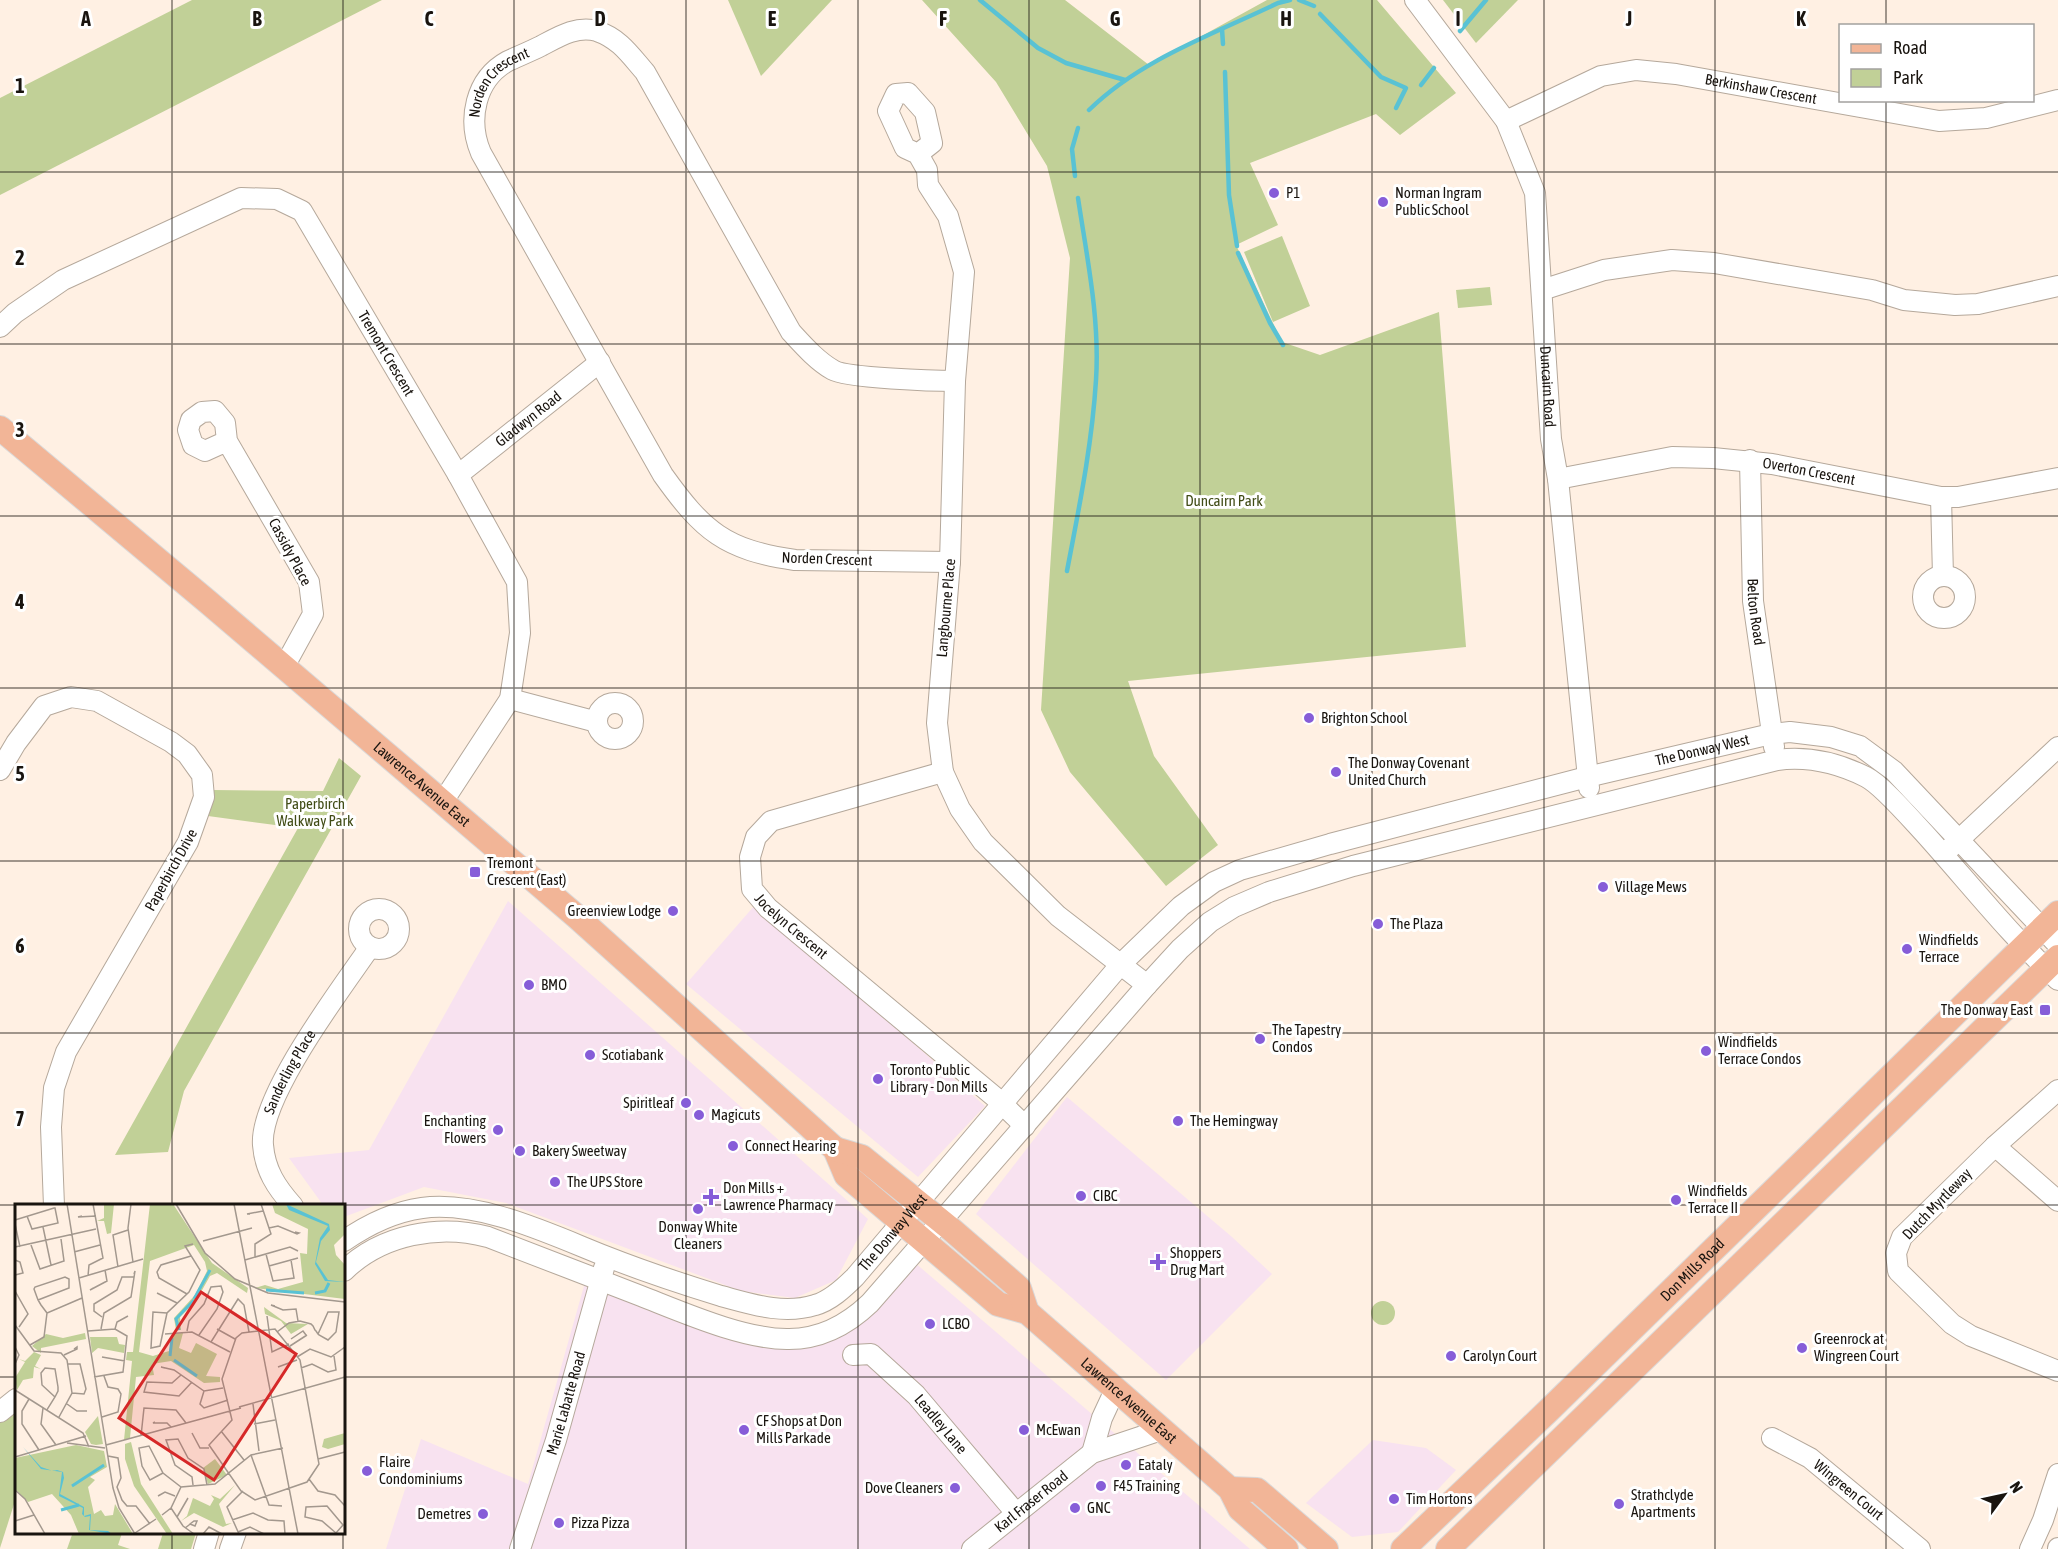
<svg xmlns="http://www.w3.org/2000/svg" width="2058" height="1549" font-family="'Asap Condensed',sans-serif">
<style>
.commercial{fill:#f8e2f0}
.green{fill:#c1d097}
.lines{fill:none;stroke-linecap:round;stroke-linejoin:round}
.stream{stroke:#59c2d4;stroke-width:4.5}
.minor-casing{stroke:#b5a89b;stroke-width:22}
.major-casing{stroke:#dad9d9;stroke-width:26}
.minor{stroke:#fff;stroke-width:20}
.major{stroke:#f2b597;stroke-width:24}
.grid{fill:none;stroke:#19140f;stroke-width:1.5;stroke-opacity:0.55}
.poi-dot{fill:#865dd8;stroke:#fff;stroke-width:2}
.labels{text-anchor:middle;stroke-width:6;stroke-linejoin:round;paint-order:stroke}
.street-label{font-size:15px;fill:#19140f;stroke:#fff}
.poi-label{font-size:15px;fill:#19140f;stroke:#fff;text-anchor:start}
.park-label{font-size:15px;fill:#414c16;stroke:#fff}
.inset-river{fill:none;stroke:#59c2d4;stroke-width:3}
.inset-road{fill:none;stroke:#a3988e;stroke-width:1.5}
.view{fill:#d62828;fill-opacity:0.15;stroke:#d62828;stroke-width:3}
.inset-edge{fill:none;stroke:#19140f;stroke-width:3}
.grid-label{font-size:20px;text-anchor:middle;font-weight:bold;fill:#19140f;stroke:#fff;stroke-width:6;stroke-linejoin:round;paint-order:stroke}
</style>
<rect width="100%" height="100%" fill="#fff0e3"/>
<g class="commercial">
<polygon points="508,901 868,1219 836,1280 795,1298 741,1291 506,1203 424,1187 344,1217 344,1206 323,1205 289,1158 369,1150"/>
<polygon points="755,905 985,1106 918,1177 686,984"/>
<polygon points="1067,1097 1232,1237 1272,1274 1166,1380 976,1214"/>
<polygon points="914,1262 1250,1549 386,1549 421,1439 528,1484 584,1286 634,1293 774,1344 824,1341 868,1318"/>
<polygon points="1373,1440 1426,1448 1456,1470 1398,1532 1352,1537 1306,1503"/>
</g>
<g class="green">
<polygon points="192,0 382,0 0,195 0,98"/>
<polygon points="728,0 832,0 761,76"/>
<polygon points="922,0 1065,0 1149,65 1267,0 1377,0 1456,93 1400,135 1376,114 1250,163 1278,225 1236,245 1282,342 1320,355 1439,312 1466,647 1128,681 1154,756 1218,845 1166,886 1070,772 1041,710 1070,258 1047,166 996,82"/>
<polygon points="1443,0 1518,0 1476,43"/>
<polygon points="1282,236 1310,306 1273,322 1244,252"/>
<polygon points="1490,287 1492,305 1458,308 1456,290"/>
<polygon points="339,758 361,776 184,1091 168,1152 115,1155 298,828 208,816 212,790 323,791"/>
<circle cx="1383" cy="1313" r="12"/>
<polygon points="16,1407 16,1498 0,1548 0,1420"/>
<polygon points="73,1532 122,1533 118,1545 130,1549 67,1549"/>
<polygon points="163,1533 163,1532 196,1533 191,1549 158,1549"/>
</g>
<g class="lines">
<g class="stream">
<polyline points="980,0 1038,48 1066,63 1125,80"/>
<polyline points="1299,0 1314,6"/>
<polyline points="1320,14 1381,77 1406,88 1396,108"/>
<polyline points="1222,29 1223,44"/>
<polyline points="1460,31 1486,0"/>
<polyline points="1225,72 1229,195 1237,246"/>
<polyline points="1421,85 1434,68"/>
<path d="M1089,110c52,-51 125,-76 189,-107l12,-3"/>
<polyline points="1075,176 1072,149 1078,128"/>
<polyline points="1238,253 1270,323 1283,345"/>
<path d="M1067,571c12,-63 25,-126 29,-191 4,-61 -9,-122 -18,-182"/>
</g>
<g class="minor-casing">
<g id="minor">
<path id="s1" d="M1415,0l91,121 29,72 16,246 7,40 31,309"/>
<path id="s2" d="M1506,121l95,-45 35,-6 40,4 263,47 47,-3 72,-18"/>
<polyline points="918,154 932,143 925,112 908,93 896,94 888,111 905,148 918,154 927,170 928,185 948,216 964,272 955,381 950,562 937,723 943,772 960,809 983,842 1058,916 1147,985"/>
<polyline points="1542,290 1604,270 1672,260 1714,263 1872,290 1904,300 1955,305 1978,304 2058,286"/>
<path id="s3" d="M0,327l15,-14 48,-33 178,-82 36,1 25,12 156,264 59,107 3,51 -10,66 -68,104"/>
<polyline points="227,441 205,451 193,445 188,430 191,420 202,412 215,411 225,423 227,441 309,582 313,614 284,667"/>
<path id="s4" d="M1750,460l3,141 21,146"/>
<path id="s5" d="M458,475l142,-113"/>
<path id="s6" d="M1558,479l114,-22 41,1 59,6 169,33h17l100,-19"/>
<polyline points="1941,497 1943,576"/>
<path id="s7" d="M950,562l-155,-2c-70,-10 -92,-29 -132,-85l-182,-322c-14,-33 -6,-74 27,-92 11,-5 23,-10 33,-15 17,-9 36,-21 56,-15 23,8 33,24 48,41l146,260c12,13 26,29 42,38 13,8 102,11 122,11"/>
<circle cx="1944" cy="597" r="21"/>
<polyline points="510,699 597,722"/>
<circle cx="615" cy="721" r="18"/>
<polyline points="0,770 16,743 44,706 71,697 97,701 171,742 187,754 202,775 204,797 188,842 66,1052 54,1088 51,1127 54,1206"/>
<path id="s8" d="M943,772l-172,49 -15,16 -6,20 2,32 16,19 228,190 29,28"/>
<polyline points="1948,850 2058,747"/>
<circle cx="379" cy="929" r="20"/>
<polyline points="2058,1090 1995,1146 1902,1237 1896,1253 1898,1271 1952,1324 1971,1336 2058,1371"/>
<polyline points="1995,1146 2058,1201"/>
<path id="s9" d="M293,1206c-17,-19 -28,-36 -30,-61 -4,-48 78,-156 107,-198"/>
<path id="s10" d="M344,1241c23,-16 49,-29 78,-33 58,-8 130,27 183,48 38,15 77,28 116,40 30,8 62,19 94,9 15,-4 29,-17 40,-28l266,-313 60,-58 33,-24 26,-12 90,-26 257,-67 184,-43 19,-2 41,5 29,9 34,25 164,174"/>
<path d="M344,1271c38,-37 95,-47 144,-34 51,20 102,39 153,59 41,16 104,44 148,43 31,0 58,-14 81,-36l277,-318 33,-36 30,-27 24,-15 35,-15 84,-26 424,-106c30,-4 61,3 89,17 16,8 45,42 59,57 44,49 85,101 133,146"/>
<path id="s11" d="M853,1355l18,-1 45,41 100,118"/>
<polyline points="0,1412 16,1399"/>
<path id="s12" d="M1772,1438l38,20 110,91"/>
<polyline points="1092,1453 1102,1418 1115,1390"/>
<polyline points="204,1549 209,1532"/>
<polyline points="230,1549 236,1532"/>
<path id="s13" d="M520,1549l36,-109 48,-172"/>
<path id="s14" d="M972,1549l120,-96 69,-23"/>
<polyline points="2030,1549 2043,1520 2058,1474"/>
<polyline points="2058,1549 2058,1548"/>
</g>
</g>
<g class="major-casing">
<g id="major">
<path id="s15" d="M0,428l208,174 368,314 259,233 11,26 152,129 29,8 203,177 10,20 46,40"/>
<polyline points="835,1149 862,1157 952,1230 1019,1288 1027,1312"/>
<polyline points="1230,1489 1257,1490 1326,1549"/>
<path id="s16" d="M1403,1549l145,-138 510,-498"/>
<polyline points="1448,1549 2058,957"/>
</g>
</g>
<use href="#minor" class="minor"/>
<use href="#major" class="major"/>
</g>
<path class="grid" d="M172,0v1206M343,0v1206M514,0v1549M686,0v1549M858,0v1549M1029,0v1549M1200,0v1549M1372,0v1549M1544,0v1549M1715,0v1549M1886,0v26M1886,100v1449M0,172h2058M0,344h2058M0,516h2058M0,688h2058M0,861h2058M0,1033h2058M0,1205h2058M0,1377h16M344,1377h1714M172,1532v17M343,1532v17"/>
<g class="poi-dot">
<circle cx="1274" cy="193" r="6"/>
<circle cx="1383" cy="202" r="6"/>
<circle cx="1309" cy="718" r="6"/>
<circle cx="1336" cy="772" r="6"/>
<rect x="469" y="866" width="12" height="12" rx="3"/>
<circle cx="1603" cy="887" r="6"/>
<circle cx="673" cy="911" r="6"/>
<circle cx="1378" cy="924" r="6"/>
<circle cx="1907" cy="949" r="6"/>
<circle cx="529" cy="985" r="6"/>
<rect x="2039" y="1004" width="12" height="12" rx="3"/>
<circle cx="1260" cy="1039" r="6"/>
<circle cx="1706" cy="1051" r="6"/>
<circle cx="590" cy="1055" r="6"/>
<circle cx="878" cy="1079" r="6"/>
<circle cx="686" cy="1103" r="6"/>
<circle cx="699" cy="1115" r="6"/>
<circle cx="1178" cy="1121" r="6"/>
<circle cx="498" cy="1130" r="6"/>
<circle cx="733" cy="1146" r="6"/>
<circle cx="520" cy="1151" r="6"/>
<circle cx="555" cy="1182" r="6"/>
<circle cx="1081" cy="1196" r="6"/>
<path d="M708 1188h6v6h6v6h-6v6h-6v-6h-6v-6h6z"/>
<circle cx="1676" cy="1200" r="6"/>
<circle cx="698" cy="1209" r="6"/>
<path d="M1155 1253h6v6h6v6h-6v6h-6v-6h-6v-6h6z"/>
<circle cx="930" cy="1324" r="6"/>
<circle cx="1802" cy="1348" r="6"/>
<circle cx="1451" cy="1356" r="6"/>
<circle cx="744" cy="1430" r="6"/>
<circle cx="1024" cy="1430" r="6"/>
<circle cx="1126" cy="1465" r="6"/>
<circle cx="367" cy="1471" r="6"/>
<circle cx="1101" cy="1486" r="6"/>
<circle cx="955" cy="1488" r="6"/>
<circle cx="1394" cy="1499" r="6"/>
<circle cx="1619" cy="1504" r="6"/>
<circle cx="1075" cy="1508" r="6"/>
<circle cx="483" cy="1514" r="6"/>
<circle cx="559" cy="1523" r="6"/>
</g>
<g class="labels">
<g class="street-label">
<text dy="5" stroke="none"><textPath href="#s7" startOffset="770">Norden Crescent</textPath></text>
<text dy="5" stroke="none"><textPath href="#s2" startOffset="267">Berkinshaw Crescent</textPath></text>
<text dy="5" stroke="none"><textPath href="#s3" startOffset="504">Tremont Crescent</textPath></text>
<text dy="5" stroke="none"><textPath href="#s1" startOffset="423">Duncairn Road</textPath></text>
<text dy="5" stroke="none"><textPath href="#s5" startOffset="90">Gladwyn Road</textPath></text>
<text dy="5" stroke="none"><textPath href="#s6" startOffset="254">Overton Crescent</textPath></text>
<text transform="translate(290 552) rotate(62)" y="5">Cassidy Place</text>
<text transform="translate(827 559) rotate(2)" y="5">Norden Crescent</text>
<text transform="translate(946 608) rotate(-85)" y="5">Langbourne Place</text>
<text dy="5" stroke="none"><textPath href="#s4" startOffset="152">Belton Road</textPath></text>
<text dy="5" stroke="none"><textPath href="#s10" startOffset="1586">The Donway West</textPath></text>
<text dy="5" stroke="none"><textPath href="#s15" startOffset="552">Lawrence Avenue East</textPath></text>
<text transform="translate(171 870) rotate(-61)" y="5">Paperbirch Drive</text>
<text dy="5" stroke="none"><textPath href="#s8" startOffset="308">Jocelyn Crescent</textPath></text>
<text dy="5" stroke="none"><textPath href="#s9" startOffset="148">Sanderling Place</textPath></text>
<text transform="translate(1937 1204) rotate(-46)" y="5">Dutch Myrtleway</text>
<text dy="5" stroke="none"><textPath href="#s10" startOffset="603">The Donway West</textPath></text>
<text dy="5" stroke="none"><textPath href="#s16" startOffset="402">Don Mills Road</textPath></text>
<text dy="5" stroke="none"><textPath href="#s15" startOffset="1496">Lawrence Avenue East</textPath></text>
<text dy="5" stroke="none"><textPath href="#s13" startOffset="153">Marie Labatte Road</textPath></text>
<text dy="5" stroke="none"><textPath href="#s11" startOffset="117">Leadley Lane</textPath></text>
<text dy="5" stroke="none"><textPath href="#s12" startOffset="93">Wingreen Court</textPath></text>
<text dy="5" stroke="none"><textPath href="#s14" startOffset="76">Karl Fraser Road</textPath></text>
</g>
<g class="poi-label">
<text x="1286" y="198">P1</text>
<text x="1395" y="198">Norman Ingram<tspan x="1395" dy="17">Public School</tspan></text>
<text x="1321" y="723">Brighton School</text>
<text x="1348" y="768">The Donway Covenant<tspan x="1348" dy="17">United Church</tspan></text>
<text x="487" y="868">Tremont<tspan x="487" dy="17">Crescent (East)</tspan></text>
<text x="1615" y="892">Village Mews</text>
<text x="661" y="916" text-anchor="end">Greenview Lodge</text>
<text x="1390" y="929">The Plaza</text>
<text x="1919" y="945">Windfields<tspan x="1919" dy="17">Terrace</tspan></text>
<text x="541" y="990">BMO</text>
<text x="2033" y="1015" text-anchor="end">The Donway East</text>
<text x="1272" y="1035">The Tapestry<tspan x="1272" dy="17">Condos</tspan></text>
<text x="1718" y="1047">Windfields<tspan x="1718" dy="17">Terrace Condos</tspan></text>
<text x="602" y="1060">Scotiabank</text>
<text x="890" y="1075">Toronto Public<tspan x="890" dy="17">Library - Don Mills</tspan></text>
<text x="674" y="1108" text-anchor="end">Spiritleaf</text>
<text x="711" y="1120">Magicuts</text>
<text x="486" y="1126" text-anchor="end">Enchanting<tspan x="486" dy="17">Flowers</tspan></text>
<text x="1190" y="1126">The Hemingway</text>
<text x="745" y="1151">Connect Hearing</text>
<text x="532" y="1156">Bakery Sweetway</text>
<text x="567" y="1187">The UPS Store</text>
<text x="723" y="1193">Don Mills +<tspan x="723" dy="17">Lawrence Pharmacy</tspan></text>
<text x="1688" y="1196">Windfields<tspan x="1688" dy="17">Terrace II</tspan></text>
<text x="1093" y="1201">CIBC</text>
<text x="698" y="1232" text-anchor="middle">Donway White<tspan x="698" dy="17">Cleaners</tspan></text>
<text x="1170" y="1258">Shoppers<tspan x="1170" dy="17">Drug Mart</tspan></text>
<text x="942" y="1329">LCBO</text>
<text x="1814" y="1344">Greenrock at<tspan x="1814" dy="17">Wingreen Court</tspan></text>
<text x="1463" y="1361">Carolyn Court</text>
<text x="756" y="1426">CF Shops at Don<tspan x="756" dy="17">Mills Parkade</tspan></text>
<text x="1036" y="1435">McEwan</text>
<text x="379" y="1467">Flaire<tspan x="379" dy="17">Condominiums</tspan></text>
<text x="1138" y="1470">Eataly</text>
<text x="1113" y="1491">F45 Training</text>
<text x="943" y="1493" text-anchor="end">Dove Cleaners</text>
<text x="1631" y="1500">Strathclyde<tspan x="1631" dy="17">Apartments</tspan></text>
<text x="1406" y="1504">Tim Hortons</text>
<text x="1087" y="1513">GNC</text>
<text x="471" y="1519" text-anchor="end">Demetres</text>
<text x="571" y="1528">Pizza Pizza</text>
</g>
<g class="park-label">
<text x="1224" y="506">Duncairn Park</text>
<text x="315" y="809">Paperbirch<tspan x="315" dy="17">Walkway Park</tspan></text>
</g>
</g>
<g transform="translate(15 1204)">
<rect width="330" height="330" fill="#fff0e3"/>
<path d="M89,0h10l-3,29 -4,1 -3,-13h-7l7,-3zM135,0h23l39,59 36,25 -1,5 -30,-20 -7,3 -14,25 -16,16 1,13h-5l-2,-12 21,-23 12,-24 -2,-9 -11,-17 -44,16 -11,91 14,4 16,-5 4,-17 10,-1 -4,15 12,5 5,-10 21,11 -11,22 14,1v5l-16,1 -33,-22 -19,3 2,11 -18,2 -6,61 -6,2 8,-79 -6,-1 1,-8h6zM257,0h73v30l-11,11 2,10 9,10v34l-90,-11 10,-3 13,4 25,-7 -3,-29 7,1 1,-25 -33,-16zM249,103l22,16 22,1 -17,10 -10,-13 -16,-7zM70,129l1,6 -45,9v5l-9,-7 14,-12 17,4zM75,133h27l2,7 6,1 -1,8 -26,-5 -6,5zM19,148l7,3 -6,11 6,3 -7,-2 -1,11 -10,2 -6,10 -2,-12 10,-16 -6,-3 6,2zM83,212l5,28 -7,1 -5,-1 -6,-12zM330,229v11l-17,5 -6,-2 2,-8zM116,238l10,42 32,50h-6l-33,-48 -9,-27v-15zM61,241l28,6 3,16 -17,10 5,3 -7,7 6,27 7,-4 4,6 8,-1 2,-11 18,30h-54l-8,-19 -19,-21 -24,8 -13,-13v-31zM200,255l12,16 -19,9 -5,-16zM220,281l-16,19 7,20 6,-1 -9,4 -29,-14 -13,8 6,-5 6,-18 17,8 4,-7 -3,-4 9,4z" fill="#c1d097"/>
<path d="M271,0l43,20 1,6 -9,11 -5,21 12,18 17,2 -20,-1 -10,-17 5,-26 8,-12 -39,-16zM8,243l18,20 12,4 4,-1 6,2 1,6 -4,16 24,13v9l7,-2 -1,16 18,1 4,3 -23,-4 1,-14 -5,1 -3,-3 1,-6 -24,-12 3,-24 -21,-3z" fill="#59c2d4"/>
<path class="inset-river" d="M251,86l38,3M300,89l10,-2 4,-8M179,95l16,-29M164,126l-3,-11 18,-19M155,152l2,-18M159,156l23,16M57,282l32,-21M46,306l18,-5"/>
<path class="inset-road" d="M52,0l46,284 6,20 16,26M116,0l-3,24 5,34M161,0l29,49 30,26 33,14 77,9M219,0l64,330M235,10h-3l16,-3M67,12l-4,1 18,-1M0,16l39,-12h1l3,15 -26,6 -5,-13M0,20l5,23M28,23l8,38M254,24l9,-2 19,8 2,-1 -4,-1M188,37l49,-13M16,41l9,24 24,-8 -3,-22M0,43l81,-18M59,48l26,-7M251,50l7,27 21,-3 -3,-18M240,53v-13l16,-10 -10,-30M0,56l5,2 3,11 -8,2M230,56l45,-13 8,4M254,62l29,-8M103,63l-5,-32 15,-5M73,72l1,-11 14,-7 -10,-54M64,74l64,-19M78,84l-3,2 17,-9 -2,-11M0,87l13,23 -9,13M142,89l20,10M172,90l-28,-16 -2,-6 4,-7 30,-9M23,96l31,-12v-9l-4,-2 -30,10 -1,2 4,11 3,5 6,8M260,102l-4,-1 12,5 13,-1 2,12M152,109l-14,-1 -2,36 9,-2 7,-33 22,-21 11,-22 -15,-24 8,-2M252,112l5,36 17,-8M87,113l-8,-6v-7l23,-14 5,-13h12M0,121l19,26 27,2 6,7 5,33 -13,24M86,125l3,-16 27,-16 4,-26 -1,3M100,125l2,-7 11,-6M202,125l18,10M260,125l25,31 19,104 -12,18 -52,18 -14,-9 -32,-46 23,-25 -10,-41 14,-41 6,-5zM73,127l27,-2 12,7 -4,36 -29,5M172,127l2,-10 15,-17 7,-17 10,-1 2,6 -6,17 -18,26M262,128l12,-9 11,-2 11,3 2,2 2,4 1,1 2,3 1,1 9,5 8,-8 3,-20h-11l-10,22M150,130l27,-2 38,20M276,135l12,-8 3,4M196,138l27,-43 6,6 5,27M15,141l14,-8 3,-24 35,-15M275,142l17,-11M0,143l4,8 -4,9M49,151l13,-6v-2l-3,2M87,153l23,4M282,153l13,-8 21,8 14,-10M53,160h12l6,25 -2,5 -12,-1M263,163l19,-7M150,164l-4,-1 13,3 30,21 19,-3M286,164l11,-4 16,8 8,-2 -2,-14M166,171l-9,8 -25,-1 -3,10 35,4 13,-14M0,186l68,43 6,14M189,187l-4,13 4,4 24,-8M14,195l-7,12v13l17,26M52,200l10,7h10M238,200l6,47M224,203l106,-30M28,204l-2,16 15,21M32,206l1,-2 7,-11 3,-6v-4l-3,-18 -10,-1 -4,5 1,12 13,12M87,213l16,-5 3,-18 -3,-5 -10,-2 -4,-11M140,218l-2,1h14l4,4M239,220l21,-4M206,227l23,29M177,229l8,15h9M126,232l3,-28 32,2 10,13M52,239l38,5M91,241l135,-37M236,251l18,50 13,1M93,252l10,2 3,20 -4,9 5,13 5,6h9l14,18M0,253l71,-21M303,255l27,-7M148,269l-13,7 -8,-14 -3,-18 10,-2 14,27 18,14M294,275l9,12 17,4 10,11M178,281l-1,-8 -17,-12 -9,-25 12,-1 10,19 16,11 3,16M0,286l10,9 20,35M143,292l7,-4 10,4M312,302l16,19 -7,8 -14,-12 -17,-4 1,-10zM156,304l12,18 11,8M147,311l9,-7 10,-21 34,-3 36,-29 32,-7M162,313l11,-19M217,316l21,-7 15,7 16,1 1,13M0,317l19,-6M170,324l4,-3 1,-1 4,-3h3l-2,5 -5,-2M223,328l12,-5 14,7M120,329l21,-14M188,330l6,-7 13,7M224,330l-12,-27 16,-16"/>
<path class="view" d="M186,88l95,62 -82,126 -95,-62z"/>
<rect width="330" height="330" class="inset-edge"/>
</g>
<g class="grid-label">
<text x="86" y="26">A</text>
<text x="257" y="26">B</text>
<text x="429" y="26">C</text>
<text x="600" y="26">D</text>
<text x="772" y="26">E</text>
<text x="943" y="26">F</text>
<text x="1115" y="26">G</text>
<text x="1286" y="26">H</text>
<text x="1458" y="26">I</text>
<text x="1629" y="26">J</text>
<text x="1801" y="26">K</text>
<text x="20" y="93">1</text>
<text x="20" y="265">2</text>
<text x="20" y="437">3</text>
<text x="20" y="609">4</text>
<text x="20" y="781">5</text>
<text x="20" y="953">6</text>
<text x="20" y="1126">7</text>
</g>
<rect x="1839" y="24" width="195" height="78" fill="#ffffff" stroke="#a3a19f" stroke-width="1.5"/>
<rect x="1851" y="44" width="30" height="9" fill="#f2b597" stroke="#a3a19f" stroke-width="1.5"/>
<text x="1893" y="54" font-size="18" fill="#19140f">Road</text>
<rect x="1851" y="69" width="30" height="18" fill="#c1d097" stroke="#a3a19f" stroke-width="1.5"/>
<text x="1893" y="84" font-size="18" fill="#19140f">Park</text>
<g transform="translate(2004 1495) rotate(57)" stroke="#ffffff" stroke-width="4.5" paint-order="stroke">
<path d="M0-4.5L10 22L0 15L-10 22Z" fill="#19140f"/>
<text y="-9" font-size="16" font-weight="bold" text-anchor="middle" fill="#19140f">N</text>
</g>
</svg>
